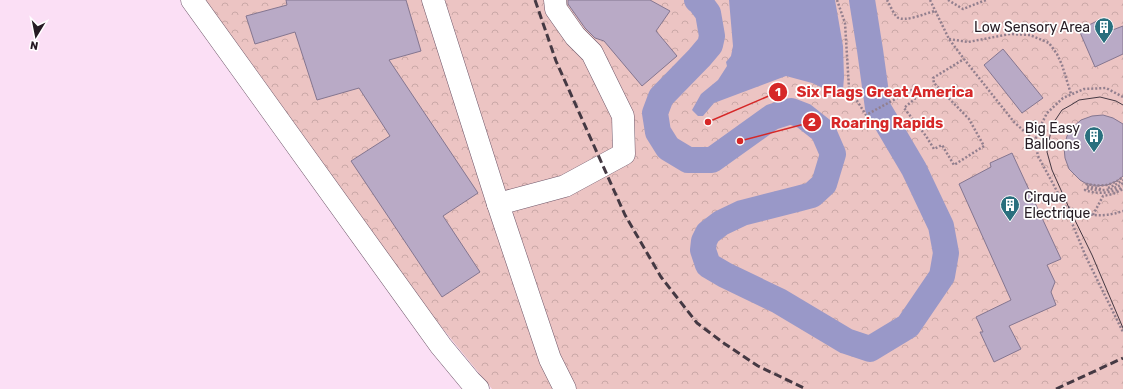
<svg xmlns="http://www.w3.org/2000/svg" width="1123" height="389" font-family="Rubik,sans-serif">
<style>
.forest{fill:url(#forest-crowns)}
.water{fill:#9998c8}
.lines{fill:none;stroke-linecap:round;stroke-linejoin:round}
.canal{stroke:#9998c8;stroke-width:26}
.building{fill:#b9aac6;stroke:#847690}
.minor-casing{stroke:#6e5669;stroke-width:23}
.path{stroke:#927f8e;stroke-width:2.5;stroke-dasharray:2 2;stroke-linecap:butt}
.minor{stroke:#fff;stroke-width:22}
.tram{stroke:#453943;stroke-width:1}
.rail{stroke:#453943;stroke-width:3;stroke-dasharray:8 4;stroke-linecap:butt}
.labels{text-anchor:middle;stroke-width:3.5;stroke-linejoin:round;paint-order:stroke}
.poi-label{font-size:14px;fill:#251b23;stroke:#fff;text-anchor:end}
.leader{fill:none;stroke:#d62828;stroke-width:1.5}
.callout-dot{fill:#d62828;stroke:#fff;stroke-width:1.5}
.mark-label{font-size:12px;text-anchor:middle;font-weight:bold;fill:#fff}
.callout-label{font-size:15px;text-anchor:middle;font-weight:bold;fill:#d62828;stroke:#fff;stroke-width:3.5;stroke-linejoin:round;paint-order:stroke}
</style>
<defs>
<pattern id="forest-crowns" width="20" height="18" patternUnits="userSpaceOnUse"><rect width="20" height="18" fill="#ecc4c3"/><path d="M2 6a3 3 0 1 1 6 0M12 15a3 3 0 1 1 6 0" fill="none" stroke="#caa8a7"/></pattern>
</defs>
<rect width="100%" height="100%" fill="#fbdff5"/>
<polygon class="forest" points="204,0 1123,0 1123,389 492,389 412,291"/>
<polygon class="water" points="729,0 835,0 843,46 844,77 843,90 836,94 812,83 786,76 714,103 703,116 698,116 692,110 701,94 718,80 727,66 726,62 731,56 733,46"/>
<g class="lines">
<polyline class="canal" points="697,0 699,1 708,13 712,36 710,45 699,58 661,97 655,113 658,132 668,148 688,160 712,160 772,117 791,111 804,116 823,131 833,154 824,184 812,195 797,199 742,213 721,223 708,233 704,241 703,250 708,265 725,275 779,301 846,341 870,349 908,326 942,276 946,253 941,226 914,169 878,108 870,50 862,0"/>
</g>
<g class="building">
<polygon points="286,0 406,0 421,51 389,60 478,193 443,216 480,272 442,297 351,161 390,136 359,88 317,100 295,32 255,44 246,16 287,5"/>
<polygon points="568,0 650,0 670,11 656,31 677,56 642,86 604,41 595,38 585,28 568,4"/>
<polygon points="1097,21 1102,34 1123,26 1123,54 1095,67 1079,30"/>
<polygon points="1003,49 1043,98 1022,113 984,65"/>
<polygon points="1103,115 1113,118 1123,124 1123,176 1117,181 1107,185 1096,186 1085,183 1080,180 1069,169 1065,158 1064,147 1067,136 1073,127 1081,120 1092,116"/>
<polygon points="1012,153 1061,259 1047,265 1055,282 1051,292 1056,305 1009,326 1021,349 994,362 980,332 983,332 976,317 1011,300 959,184 991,167 990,163"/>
</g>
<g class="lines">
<g class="minor-casing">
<g id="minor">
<polyline points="192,0 441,346 470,381 478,389"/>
<polyline points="433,0 498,204 550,359 565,389"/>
<polyline points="498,204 565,186 624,154 623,116 592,53 575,36 556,9 555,0"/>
</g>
</g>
<g class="path">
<polyline points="837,0 845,23 849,88 866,115 912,90 917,97 904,108 926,136 934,149 942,145 954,165 984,146 969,119 934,83 933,78 964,59"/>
<path d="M887,0c3,5 6,13 10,17 7,6 29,-4 38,-6"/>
<polyline points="930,0 949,39 964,59 1014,122 1035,141"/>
<polyline points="948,0 963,9 986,0"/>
<polyline points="949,39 968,42 1010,34 1030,35 1049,43 1057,54 1062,65 1071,94"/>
<path d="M1123,97l-17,-9 -22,1 -21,9 -16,15 -10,20 -2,9 3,14 27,50c22,9 34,13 58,5"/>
<path d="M1123,183c-11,9 -25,8 -37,5l-1,2c12,5 27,3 38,-3"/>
<polyline points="1108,188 1115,185 1123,180"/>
<path d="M1101,189l-15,-3 1,-2c15,3 24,2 36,-7"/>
<polyline points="1065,206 1086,257 1123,332"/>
<polyline points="1093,215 1103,196 1113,194 1123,189"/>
</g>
<use href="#minor" class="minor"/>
<polyline class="tram" points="1123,105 1116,101 1100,97 1079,100 1071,105 1062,110 1052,125 1047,152 1052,170 1069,208 1092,255 1123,328"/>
<g class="rail">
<polyline points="535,0 556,61 625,215 661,277 697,323 725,344 758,366 806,389"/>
<polyline points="1056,389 1123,358"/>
</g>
</g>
<defs>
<g id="building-pin" transform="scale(1)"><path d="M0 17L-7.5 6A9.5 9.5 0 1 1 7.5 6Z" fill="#296f7e" stroke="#fff"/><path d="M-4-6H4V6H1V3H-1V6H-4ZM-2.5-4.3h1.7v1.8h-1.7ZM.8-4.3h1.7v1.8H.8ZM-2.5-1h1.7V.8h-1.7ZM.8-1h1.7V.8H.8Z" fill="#fff"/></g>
</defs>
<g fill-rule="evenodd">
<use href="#building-pin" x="1104" y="27"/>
<use href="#building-pin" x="1094" y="136"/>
<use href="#building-pin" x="1010" y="205"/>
</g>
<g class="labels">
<g class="poi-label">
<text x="1090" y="32">Low Sensory Area</text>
<text x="1080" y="133">Big Easy<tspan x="1080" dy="16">Balloons</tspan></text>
<text x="1024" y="202" text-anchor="start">Cirque<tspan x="1024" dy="16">Electrique</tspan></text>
</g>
</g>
<path class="leader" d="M708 122L778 92M740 141L812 122"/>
<g class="callout-dot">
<circle cx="708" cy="122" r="4"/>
<circle cx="740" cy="141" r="4"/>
<circle cx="778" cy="92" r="10"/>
<circle cx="812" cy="122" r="10"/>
</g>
<g class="mark-label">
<text x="778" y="96">1</text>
<text x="812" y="126">2</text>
</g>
<g class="callout-label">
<text x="885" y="97">Six Flags Great America</text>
<text x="887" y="128">Roaring Rapids</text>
</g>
<g transform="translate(36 36) rotate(190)" stroke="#ffffff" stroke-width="3" paint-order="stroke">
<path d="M0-3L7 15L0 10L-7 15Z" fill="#251b23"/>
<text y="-6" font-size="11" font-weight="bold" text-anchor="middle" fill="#251b23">N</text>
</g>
</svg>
